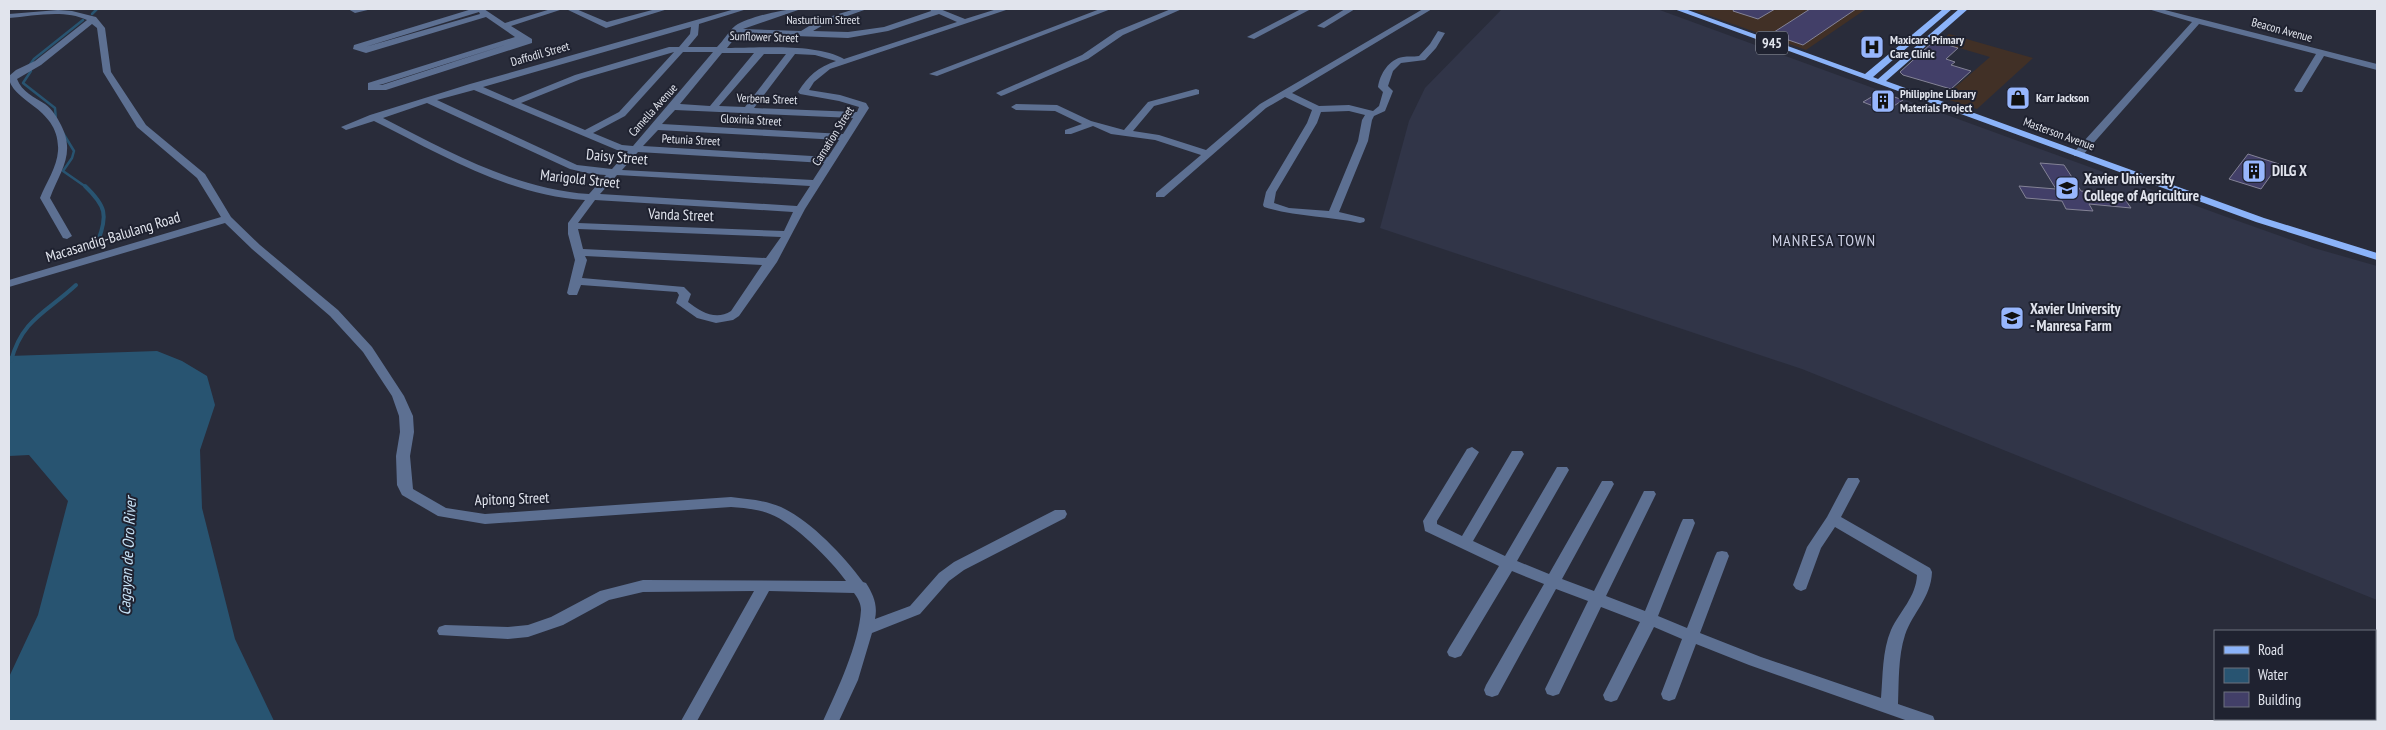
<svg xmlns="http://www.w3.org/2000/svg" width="2386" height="730" font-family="'PT Sans Narrow',sans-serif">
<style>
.commercial{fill:#413026}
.built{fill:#313548}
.water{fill:#285471}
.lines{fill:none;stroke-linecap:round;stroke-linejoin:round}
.stream-far1{stroke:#285471;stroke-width:2.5}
.stream{stroke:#285471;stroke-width:4}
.building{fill:#423f68;stroke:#848396}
.minor{fill:#5d7092;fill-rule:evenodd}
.major{fill:#8bb3f9;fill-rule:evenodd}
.labels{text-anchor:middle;stroke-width:4;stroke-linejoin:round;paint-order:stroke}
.far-street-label{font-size:12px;fill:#e1e4ed;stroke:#1f2230}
.far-poi-label{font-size:12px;font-weight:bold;fill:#e1e4ed;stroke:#1f2230;text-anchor:start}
.shield{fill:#1f2230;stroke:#a7aab4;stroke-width:1}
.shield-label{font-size:14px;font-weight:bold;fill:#e1e4ed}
.street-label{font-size:15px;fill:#e1e4ed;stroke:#1f2230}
.poi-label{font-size:15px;font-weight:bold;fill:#e1e4ed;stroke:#1f2230;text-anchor:start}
.neighbourhood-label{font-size:16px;letter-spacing:1px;fill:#cbcfe3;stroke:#1f2230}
.water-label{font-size:16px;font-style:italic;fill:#c7e2f6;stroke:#1f2230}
</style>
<rect width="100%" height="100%" fill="#292c3a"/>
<g class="commercial">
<polygon points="1690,9 1866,9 1806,50"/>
<polygon points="1949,34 2033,58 1977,109 1943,98 1990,57 1939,42"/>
</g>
<polygon class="built" points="1502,9 1657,9 2224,216 2314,248 2377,266 2377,600 1802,369 1380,228 1409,121 1425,88"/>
<polygon class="water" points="157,351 182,361 207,376 215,405 200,450 202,508 235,639 274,721 9,721 9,677 38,615 68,501 29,455 9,456 9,356"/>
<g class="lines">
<g class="stream-far1">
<polyline points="92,14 97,9"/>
<polyline points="56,120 55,108 23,83 31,71 29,66 34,59 83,20"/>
<polyline points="63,133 74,151 72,158 63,171 86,187"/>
</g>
<g class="stream">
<path d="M85,186c21,20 23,29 13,55"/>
<path d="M11,361c11,-42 36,-49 65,-76"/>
</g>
</g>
<g class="building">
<polygon points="1734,9 1775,9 1758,19 1733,11"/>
<polygon points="1810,9 1856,9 1803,45 1771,34"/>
<polygon points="1934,41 1958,48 1946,59 1955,62 1951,65 1971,71 1951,89 1903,75 1900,72"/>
<polygon points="1880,92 1903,100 1886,111 1863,102"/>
<polygon points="2248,154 2279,164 2261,189 2229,179"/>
<polygon points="2040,163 2064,165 2081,191 2122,195 2131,208 2089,204 2093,211 2066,209 2062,201 2026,198 2019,186 2056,189"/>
</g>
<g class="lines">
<g class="minor">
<polygon points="348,9 372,9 355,13"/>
<path d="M472,9h12l21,14 46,-14h12l-52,17 21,13v4l-146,47h-18v-7l147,-46 -29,-20 -120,36 -13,-4 1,-4zM479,12l1,2 -115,33zM521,40l-139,45h-3l4,-1z"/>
<polygon points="566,9 576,9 607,22 656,9 668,9 606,28"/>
<path d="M735,9h12l-48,15 -1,11 -10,12h29c6,-6 12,-16 18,-21 13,-9 51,-18 66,-17l-58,20 58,2 18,-11 36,-11h12l-42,15 -12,7 35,1 36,-5 47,-16 -1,-2h10l25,10 32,-10h12l-179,60 -16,13 -5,8 31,5 26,8 3,5 -64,101 -28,53 -38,54 -6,4 -17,3 -19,-5 -21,-15 3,-8 -2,-3 -96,-7 -4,10h-8l-2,-2 8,-33 -7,-26v-11l17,-23c-77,-5 -145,-46 -211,-79l-28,9 -5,-3 29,-12 100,-31zM939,14l18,8 -113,37c-27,-16 -86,-11 -117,-11l11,-14 110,4 40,-7zM691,27l-1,7 -11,13h-10l-94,28 -62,25 -30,-13zM674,52l-55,60 -34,18 -64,-27 60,-24zM683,52h30l-80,94 -11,-1 -29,-12 32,-17zM722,53h32l-44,53 -30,-2zM764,54h22l-41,53 -26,-1zM795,54l20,1 21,6c-18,6 -28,15 -38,31l2,2 39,7 20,6 -2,5 -103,-4zM474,90l143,60 11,1 -16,18 -35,-4 -140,-65zM427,103l143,66 21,5 15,1 -17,19c-75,-5 -141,-43 -206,-76zM675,110l178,8 -10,16 -181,-10zM658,130l181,10 -11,17 -185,-11zM638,152l186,11 -11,17 -191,-10zM617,175l193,11 -13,20 -197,-12zM595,200l198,12 -9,19 -206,-8zM578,229l203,8 -15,21 -183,-9zM585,256l177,9 -31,46c-15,10 -30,1 -43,-9l3,-8 -7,-7 -102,-9 5,-18z"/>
<polygon points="1100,9 1111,9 937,76 929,74"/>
<polygon points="1171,9 1182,9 1123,35 1088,59 1004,95 1001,96 996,93 1082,55 1117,31"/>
<polygon points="1301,9 1311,9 1254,39 1247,37"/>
<polygon points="1345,9 1355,9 1324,28 1317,26"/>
<path d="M1423,9h9l-140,84 27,13 30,-1 24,6 6,-5 4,-14 -5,-5c2,-13 11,-28 25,-30 5,-1 10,0 16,-1l11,-12 8,-13 7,2 -9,15 -11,12 -24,3 -8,8 -5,15 5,5 -8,20 -11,5 -2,4 -4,21 -29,71 25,6 1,2 -1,2 -4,1c-32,-7 -64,-6 -96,-16l-1,-2 3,-13 41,-69 5,-13 -27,-13 -19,11 -102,89h-8v-4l45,-38 -46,-15 -44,-6 -18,-8 -22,8h-6v-4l17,-6 -27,-13 -39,-1 -5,-3 5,-3 41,1 34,16 33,9 24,-28 48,-13 3,1v4l-45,12 -21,25 26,4 47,15 54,-46zM1349,111l16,4 -3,5 -4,21 -29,70 -40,-3 -15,-5 2,-11 41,-69 4,-11z"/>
<polygon points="2148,9 2161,9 2377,64 2377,70 2324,56 2302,92 2296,92 2294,90 2316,54 2199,24 2082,156 2074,156 2074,152 2192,22"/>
<path d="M58,10l14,1 24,6 9,11 6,44 35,53 59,49 26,43 29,28 78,65 34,37 32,49 9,20 1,16 -4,24 3,33 33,19 39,6 246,-17c16,2 34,3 50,10 30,14 62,48 82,75l3,1c7,11 12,22 9,36l35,-13 29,-33 15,-11 101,-52h10l2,4 -2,4 -101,52 -15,11 -29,33 -48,19 -14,47 -19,41h-16c14,-30 36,-77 38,-111 0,-6 -3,-12 -7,-17l-85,-2 -72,130h-16l73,-130 -111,1 -34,8 -46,25 -35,12 -20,2 -69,-4 -2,-4 2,-4 6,-2 63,2 20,-2 23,-8 49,-26 43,-11 203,1c-15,-21 -52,-58 -76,-67 -12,-5 -26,-6 -39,-7l-246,17 -47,-8 -36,-21 -5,-10 -1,-29 4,-24 -1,-16 -7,-20 -29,-44 -33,-36 -78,-67 -27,-26 -216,64v-7l212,-63 -24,-39 -60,-51 -34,-55 -6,-44 -5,-4 -51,41 -24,14c5,13 17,18 28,25 7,5 12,13 16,21 15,29 -1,46 -11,73l22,38 -5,3 -4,-1 -23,-40c6,-15 17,-31 18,-47 3,-44 -49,-49 -49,-75l7,-6 19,-9 52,-41c-23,-11 -54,-4 -78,-2v-4z"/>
<path d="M1472,447l7,5 -42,69v3l25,12 50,-85h10l2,3 -51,87 32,15 52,-89h10l2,3 -52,91 32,13 53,-93h10l2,3 -52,95 32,12 50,-100h10l2,3 -50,102 39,15 36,-88 2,-4h10l2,4 -37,93 29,12 28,-72 2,-4 5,-1 5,1 2,4 -29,77 61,24 120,41c2,-22 1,-47 10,-68 9,-19 25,-33 26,-55l-82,-48 -14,21 -15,41 -5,2 -5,-2 -3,-4 14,-38 20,-30 19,-36 2,-3h10l2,3 -19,36 89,51 2,4c-1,26 -19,40 -27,63 -7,22 -6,46 -7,69l35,12 2,5h-27l-159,-56 -53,-21 -19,50 -2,5 -6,2 -6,-2 -2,-5 21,-55 -28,-12 -37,73 -6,2 -6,-2 -2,-5 37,-73 -39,-15 -42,87 -6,2 -6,-2 -2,-5 43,-88 -32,-12 -58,106 -6,2 -6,-2 -2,-5 2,-5 58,-101 -32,-13 -51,85 -6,2 -6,-2 -2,-4 2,-4 50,-82 -74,-35 -2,-10 44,-72z"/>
</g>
<polygon class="major" points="1674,9 1685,9 1865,74 1943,9 1952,9 1873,77 1878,79 1959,9 1968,9 1886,81 2264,218 2377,253 2377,260 2256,222"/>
</g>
<defs>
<g id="hospital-square" transform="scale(1.25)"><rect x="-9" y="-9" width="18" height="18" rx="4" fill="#97b6fd" stroke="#1f2230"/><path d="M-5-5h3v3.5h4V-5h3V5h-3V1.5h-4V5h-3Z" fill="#111"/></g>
<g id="shop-square" transform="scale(1.25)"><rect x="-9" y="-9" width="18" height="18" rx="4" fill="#97b6fd" stroke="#1f2230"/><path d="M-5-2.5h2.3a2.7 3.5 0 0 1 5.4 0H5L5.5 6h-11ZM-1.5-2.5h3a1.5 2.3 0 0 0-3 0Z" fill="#111"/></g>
<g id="building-square" transform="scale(1.25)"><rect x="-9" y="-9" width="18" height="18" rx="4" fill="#97b6fd" stroke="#1f2230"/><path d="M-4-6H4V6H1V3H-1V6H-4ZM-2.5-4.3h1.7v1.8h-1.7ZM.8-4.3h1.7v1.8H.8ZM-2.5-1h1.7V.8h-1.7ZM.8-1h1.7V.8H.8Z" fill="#111"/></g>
<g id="university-square" transform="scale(1.25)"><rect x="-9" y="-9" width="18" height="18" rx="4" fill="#97b6fd" stroke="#1f2230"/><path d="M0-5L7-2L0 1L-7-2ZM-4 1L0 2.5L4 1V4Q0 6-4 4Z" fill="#111"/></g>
</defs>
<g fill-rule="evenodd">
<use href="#hospital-square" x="1872" y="47"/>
<use href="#shop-square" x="2018" y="98"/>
<use href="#building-square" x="1883" y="101"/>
<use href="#building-square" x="2254" y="171"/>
<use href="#university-square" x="2067" y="188"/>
<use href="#university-square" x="2012" y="318"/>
</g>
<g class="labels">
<g class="far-street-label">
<text x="823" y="24">Nasturtium Street</text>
<text transform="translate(2282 30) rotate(15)" y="4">Beacon Avenue</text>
<text transform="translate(764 37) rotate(2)" y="4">Sunflower Street</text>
<text transform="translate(540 54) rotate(-16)" y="4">Daffodil Street</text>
<text transform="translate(767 99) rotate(2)" y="4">Verbena Street</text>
<text transform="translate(653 110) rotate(-48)" y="4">Camella Avenue</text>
<text transform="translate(751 120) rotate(3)" y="4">Gloxinia Street</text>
<text transform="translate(2059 134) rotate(20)" y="4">Masterson Avenue</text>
<text transform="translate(833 136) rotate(-58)" y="4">Carnation Street</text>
<text transform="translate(691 140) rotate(3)" y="4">Petunia Street</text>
</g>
<g class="far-poi-label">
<text x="1890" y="44">Maxicare Primary<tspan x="1890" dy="14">Care Clinic</tspan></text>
<text x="1900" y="98">Philippine Library<tspan x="1900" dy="14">Materials Project</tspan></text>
<text x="2036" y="102">Karr Jackson</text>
</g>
<rect class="shield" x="1756" y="31.5" width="32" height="23" rx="4"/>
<g class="shield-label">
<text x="1772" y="48">945</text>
</g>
<g class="street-label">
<text transform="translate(617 157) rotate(5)" y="5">Daisy Street</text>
<text transform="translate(580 179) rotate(6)" y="5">Marigold Street</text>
<text transform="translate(681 215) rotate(2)" y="5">Vanda Street</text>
<text transform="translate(113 237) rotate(-17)" y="5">Macasandig-Balulang Road</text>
<text transform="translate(512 499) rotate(-2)" y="5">Apitong Street</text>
</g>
<g class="poi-label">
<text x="2272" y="176">DILG X</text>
<text x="2084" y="184">Xavier University<tspan x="2084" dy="17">College of Agriculture</tspan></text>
<text x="2030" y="314">Xavier University<tspan x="2030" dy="17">- Manresa Farm</tspan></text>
</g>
<g class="neighbourhood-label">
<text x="1824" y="246">MANRESA TOWN</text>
</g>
<g class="water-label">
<text transform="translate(127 556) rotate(-87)" y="6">Cagayan de Oro River</text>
</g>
</g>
<rect width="2386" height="730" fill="none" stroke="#e1e4ed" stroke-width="20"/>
<rect x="2214" y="630" width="162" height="90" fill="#1f2230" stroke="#6d707c"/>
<rect x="2224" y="646" width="25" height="8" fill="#8bb3f9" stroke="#6d707c"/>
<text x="2258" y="655" font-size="15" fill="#e1e4ed">Road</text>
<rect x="2224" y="668" width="25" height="15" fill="#285471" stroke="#6d707c"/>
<text x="2258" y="680" font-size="15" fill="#e1e4ed">Water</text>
<rect x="2224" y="692" width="25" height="15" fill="#423f68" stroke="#6d707c"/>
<text x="2258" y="705" font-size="15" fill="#e1e4ed">Building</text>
</svg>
